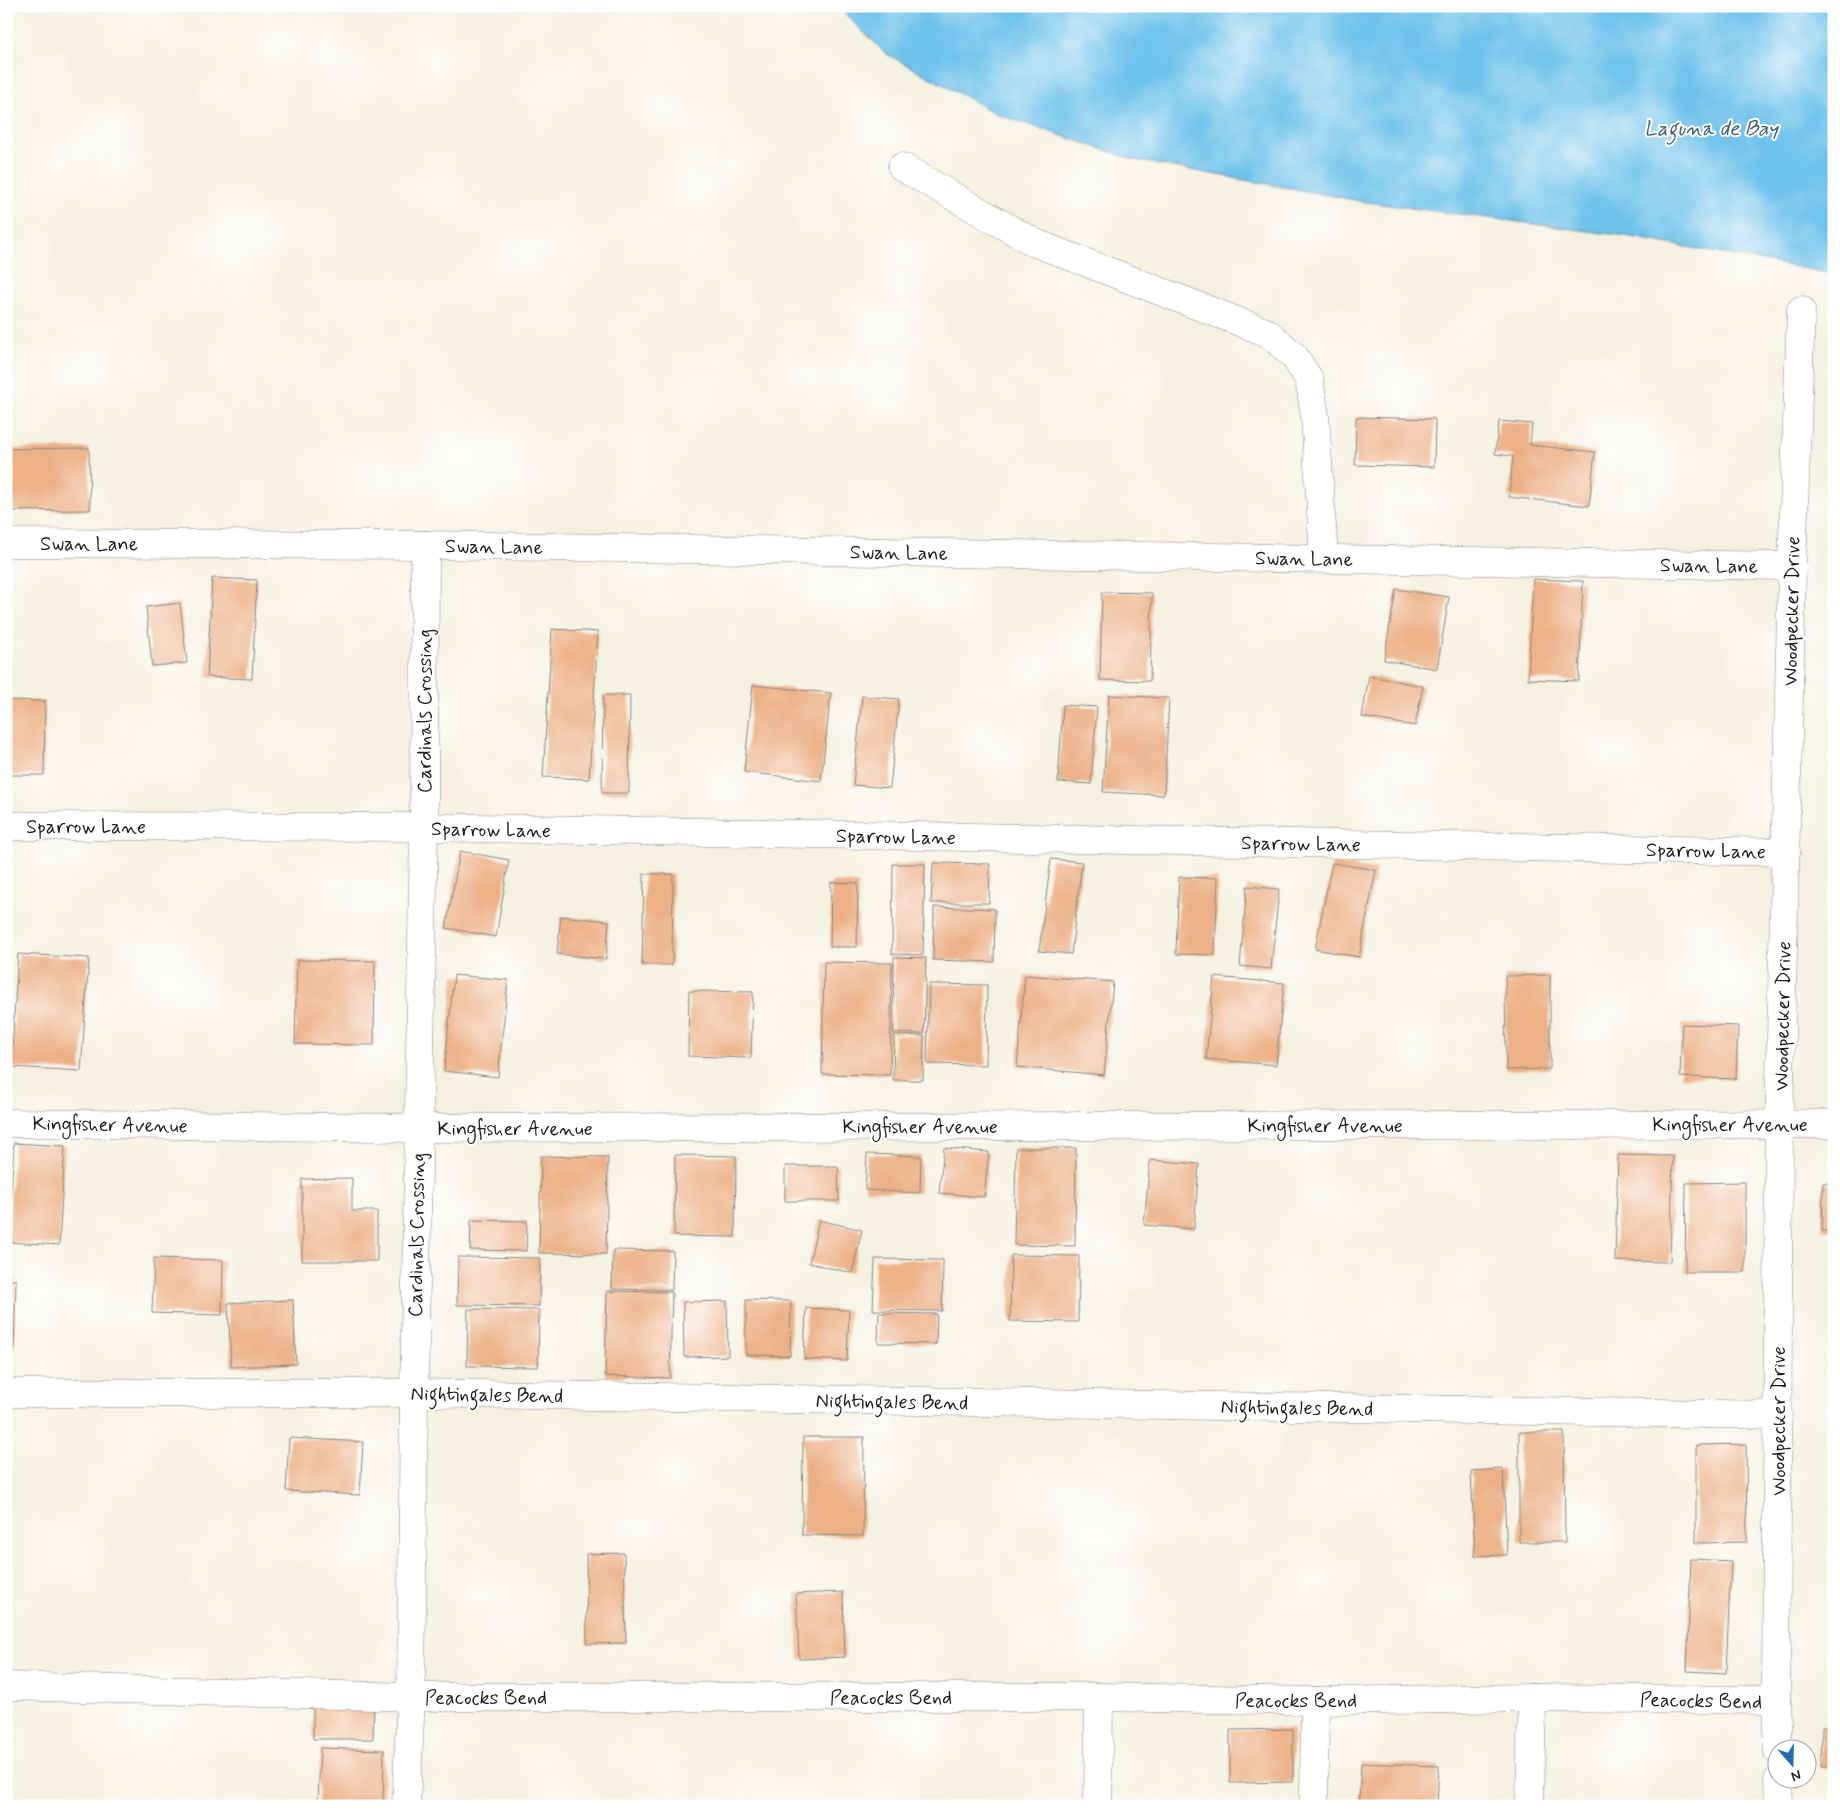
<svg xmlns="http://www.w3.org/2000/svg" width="1840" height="1812" font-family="Mynerve,sans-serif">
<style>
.water{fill:#6ec2eb;stroke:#456f84}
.building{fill:#edb187}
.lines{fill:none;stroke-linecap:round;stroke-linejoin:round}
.minor-casing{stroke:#88867e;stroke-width:29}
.minor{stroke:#fff;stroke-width:28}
.labels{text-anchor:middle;stroke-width:4;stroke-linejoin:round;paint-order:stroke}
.street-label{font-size:20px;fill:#1c1c1c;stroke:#fff}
.water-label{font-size:21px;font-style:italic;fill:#3d5e6f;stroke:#fff}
</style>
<rect width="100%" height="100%" fill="#fff"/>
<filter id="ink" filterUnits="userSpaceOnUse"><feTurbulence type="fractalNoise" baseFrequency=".02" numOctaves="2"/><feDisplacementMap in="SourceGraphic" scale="10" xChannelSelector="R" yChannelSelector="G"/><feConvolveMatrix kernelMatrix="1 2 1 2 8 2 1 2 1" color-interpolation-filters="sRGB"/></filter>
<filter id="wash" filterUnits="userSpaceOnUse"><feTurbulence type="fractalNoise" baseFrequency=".0096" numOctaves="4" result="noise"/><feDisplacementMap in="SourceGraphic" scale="20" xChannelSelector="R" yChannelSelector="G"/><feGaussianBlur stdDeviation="1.12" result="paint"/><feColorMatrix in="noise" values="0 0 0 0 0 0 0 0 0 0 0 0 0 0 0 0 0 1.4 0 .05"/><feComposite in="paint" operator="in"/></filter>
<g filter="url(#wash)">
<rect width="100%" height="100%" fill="#f5f1e1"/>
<polygon class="water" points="837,6 1834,6 1834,274 1626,236 1366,202 1135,160 997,114 885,53"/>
<g id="blocks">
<g class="building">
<polygon points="1356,417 1435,419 1434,467 1355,465"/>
<polygon points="1499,421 1532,424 1530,445 1595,452 1589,506 1509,497 1513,456 1495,454"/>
<polygon points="89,448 90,510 6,511 6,449"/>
<polygon points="212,578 257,580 252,679 207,677"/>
<polygon points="1533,579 1583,581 1579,681 1528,679"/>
<polygon points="1396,589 1449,597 1437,669 1384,660"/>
<polygon points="1102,592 1152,593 1150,681 1100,680"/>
<polygon points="180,603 187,663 152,666 146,607"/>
<polygon points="552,629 598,632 589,779 543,777"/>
<polygon points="1369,676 1423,686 1415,726 1362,717"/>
<polygon points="753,685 831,693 821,781 744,772"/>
<polygon points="603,695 630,695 629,793 602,793"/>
<polygon points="1109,695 1169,698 1164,795 1103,792"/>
<polygon points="862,696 899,699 890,788 853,785"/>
<polygon points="6,700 45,701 44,775 6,775"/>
<polygon points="1063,705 1097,707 1091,784 1058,782"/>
<polygon points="460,851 509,860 496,937 446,928"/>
<polygon points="1051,859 1082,862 1071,954 1039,951"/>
<polygon points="933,863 990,864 989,903 931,903"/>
<polygon points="1332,863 1376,870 1359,957 1315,949"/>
<polygon points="893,864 925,864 923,955 892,954"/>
<polygon points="644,874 673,874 672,965 642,965"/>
<polygon points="1179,877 1218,878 1215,955 1176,954"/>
<polygon points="831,882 858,883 857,947 830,947"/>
<polygon points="1247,886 1279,889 1271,969 1240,966"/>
<polygon points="934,907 995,909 994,962 933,960"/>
<polygon points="561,916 609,921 606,959 557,954"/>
<polygon points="18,954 89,958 81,1071 11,1067"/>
<polygon points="894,957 926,958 924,1034 893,1033"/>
<polygon points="297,960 375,961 374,1045 295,1044"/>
<polygon points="824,962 892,963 890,1075 822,1074"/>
<polygon points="454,975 508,980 498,1077 444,1071"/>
<polygon points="1025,975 1113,982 1104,1075 1017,1067"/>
<polygon points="1550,975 1550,1069 1506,1070 1505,976"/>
<polygon points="1214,977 1284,983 1276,1065 1206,1059"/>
<polygon points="929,984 987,985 986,1065 927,1064"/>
<polygon points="689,991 753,992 751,1058 688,1056"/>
<polygon points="1682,1024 1738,1026 1736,1079 1680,1077"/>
<polygon points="894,1035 924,1036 923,1080 893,1080"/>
<polygon points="14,1143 65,1146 59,1245 8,1242"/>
<polygon points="944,1148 989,1152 984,1197 939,1193"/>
<polygon points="1016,1148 1076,1148 1075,1246 1014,1245"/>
<polygon points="867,1154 921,1156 920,1193 865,1190"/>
<polygon points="675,1155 736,1156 735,1237 674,1236"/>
<polygon points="1618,1155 1673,1156 1670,1262 1615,1261"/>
<polygon points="541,1156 608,1157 606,1254 539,1253"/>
<polygon points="1150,1160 1199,1164 1194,1229 1144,1225"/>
<polygon points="785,1166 838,1166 839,1201 785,1201"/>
<polygon points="352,1178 352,1211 377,1211 377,1261 302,1261 302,1179"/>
<polygon points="1745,1182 1745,1272 1685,1272 1686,1183"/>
<polygon points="1823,1183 1834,1183 1834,1231 1822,1231"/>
<polygon points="471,1220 527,1221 526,1251 470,1250"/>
<polygon points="819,1220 862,1230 852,1273 809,1263"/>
<polygon points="613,1250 673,1251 672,1290 612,1289"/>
<polygon points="1011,1255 1079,1256 1078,1322 1010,1321"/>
<polygon points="458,1257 540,1258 539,1306 457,1305"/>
<polygon points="154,1258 223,1260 222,1315 152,1313"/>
<polygon points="875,1259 943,1260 942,1311 873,1310"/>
<polygon points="6,1280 16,1280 14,1348 6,1347"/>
<polygon points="607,1291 672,1292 670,1378 605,1376"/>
<polygon points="293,1300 296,1364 231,1367 228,1303"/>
<polygon points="746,1300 791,1301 790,1356 746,1355"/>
<polygon points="727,1301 728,1356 684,1357 683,1302"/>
<polygon points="806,1308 849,1310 847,1361 804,1359"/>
<polygon points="468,1309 539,1310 538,1367 467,1366"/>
<polygon points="879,1313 937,1314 936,1344 878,1343"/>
<polygon points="1519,1432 1564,1432 1565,1542 1519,1542"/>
<polygon points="803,1437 864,1437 863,1536 802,1535"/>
<polygon points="289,1438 363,1442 360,1495 286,1491"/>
<polygon points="1746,1444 1747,1542 1696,1543 1696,1445"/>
<polygon points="1503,1469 1507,1555 1475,1556 1471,1471"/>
<polygon points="624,1553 626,1643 587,1644 586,1554"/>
<polygon points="1691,1559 1731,1561 1726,1673 1687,1671"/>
<polygon points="843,1592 845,1657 799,1659 796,1594"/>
<polygon points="313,1702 374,1703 373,1739 313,1739"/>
<polygon points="1822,1726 1834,1726 1834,1768 1821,1767"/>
<polygon points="1293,1729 1293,1782 1230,1783 1230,1730"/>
<polygon points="320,1748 384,1750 383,1806 318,1806"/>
<polygon points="1361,1763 1439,1766 1437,1806 1359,1806"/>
</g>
</g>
</g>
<g filter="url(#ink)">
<use href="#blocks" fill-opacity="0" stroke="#88867e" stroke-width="1"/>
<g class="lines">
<g class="minor-casing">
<g id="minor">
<polyline points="902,167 1033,242 1268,333 1294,356 1309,379 1315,416 1324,558"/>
<polyline points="6,543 425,545 1792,566"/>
<polyline points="6,826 424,827 1786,852"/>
<polyline points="6,1123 418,1128 1834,1124"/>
<polyline points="6,1393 414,1393 1778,1415"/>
<polyline points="6,1686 411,1697 1099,1697 1315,1701 1532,1698 1776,1700"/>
<polyline points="1778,1751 1776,1700 1779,1124 1792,566 1801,310"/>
<polyline points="1778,1780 1779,1806"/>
<polyline points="406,1806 411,1697 414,1393 424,827 425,545"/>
<polyline points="1098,1806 1099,1697"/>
<polyline points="1314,1806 1315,1701"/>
<polyline points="1530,1806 1532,1698"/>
</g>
</g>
<use href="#minor" class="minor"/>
</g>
</g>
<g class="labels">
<g class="street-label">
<text x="89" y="550">Swan Lane</text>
<text transform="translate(494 546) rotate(1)" y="7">Swan Lane</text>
<text transform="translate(899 552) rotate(1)" y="7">Swan Lane</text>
<text transform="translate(1304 558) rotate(1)" y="7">Swan Lane</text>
<text transform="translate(1709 565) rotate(1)" y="7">Swan Lane</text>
<text transform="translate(1791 611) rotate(-89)" y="7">Woodpecker Drive</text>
<text transform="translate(424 711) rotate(-90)" y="7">Cardinals Crossing</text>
<text x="86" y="833">Sparrow Lane</text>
<text transform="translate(491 829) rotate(1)" y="7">Sparrow Lane</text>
<text transform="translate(896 836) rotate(1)" y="7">Sparrow Lane</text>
<text transform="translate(1301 843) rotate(1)" y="7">Sparrow Lane</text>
<text transform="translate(1706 850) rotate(1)" y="7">Sparrow Lane</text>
<text transform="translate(1782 1016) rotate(-89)" y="7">Woodpecker Drive</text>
<text transform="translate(110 1124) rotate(1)" y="7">Kingfisher Avenue</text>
<text x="1730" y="1131">Kingfisher Avenue</text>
<text x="1325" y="1132">Kingfisher Avenue</text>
<text x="920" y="1133">Kingfisher Avenue</text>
<text x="515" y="1135">Kingfisher Avenue</text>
<text transform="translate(416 1235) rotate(-89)" y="7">Cardinals Crossing</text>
<text transform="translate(487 1394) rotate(1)" y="7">Nightingales Bend</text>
<text transform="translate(892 1401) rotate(1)" y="7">Nightingales Bend</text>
<text transform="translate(1297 1407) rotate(1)" y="7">Nightingales Bend</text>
<text transform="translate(1778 1421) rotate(-90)" y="7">Woodpecker Drive</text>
<text x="486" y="1704">Peacocks Bend</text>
<text x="891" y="1704">Peacocks Bend</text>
<text x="1296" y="1707">Peacocks Bend</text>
<text transform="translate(1701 1700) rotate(1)" y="7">Peacocks Bend</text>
</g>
<g class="water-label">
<text x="1711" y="135">Laguna de Bay</text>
</g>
</g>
<rect width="1840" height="1812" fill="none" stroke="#fff" stroke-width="25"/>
<g transform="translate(1792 1764) rotate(160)"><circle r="24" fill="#ffffff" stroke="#a4a4a4"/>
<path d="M0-4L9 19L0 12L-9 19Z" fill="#1f6fb2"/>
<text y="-8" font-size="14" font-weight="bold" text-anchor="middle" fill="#1c1c1c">N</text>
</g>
</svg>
